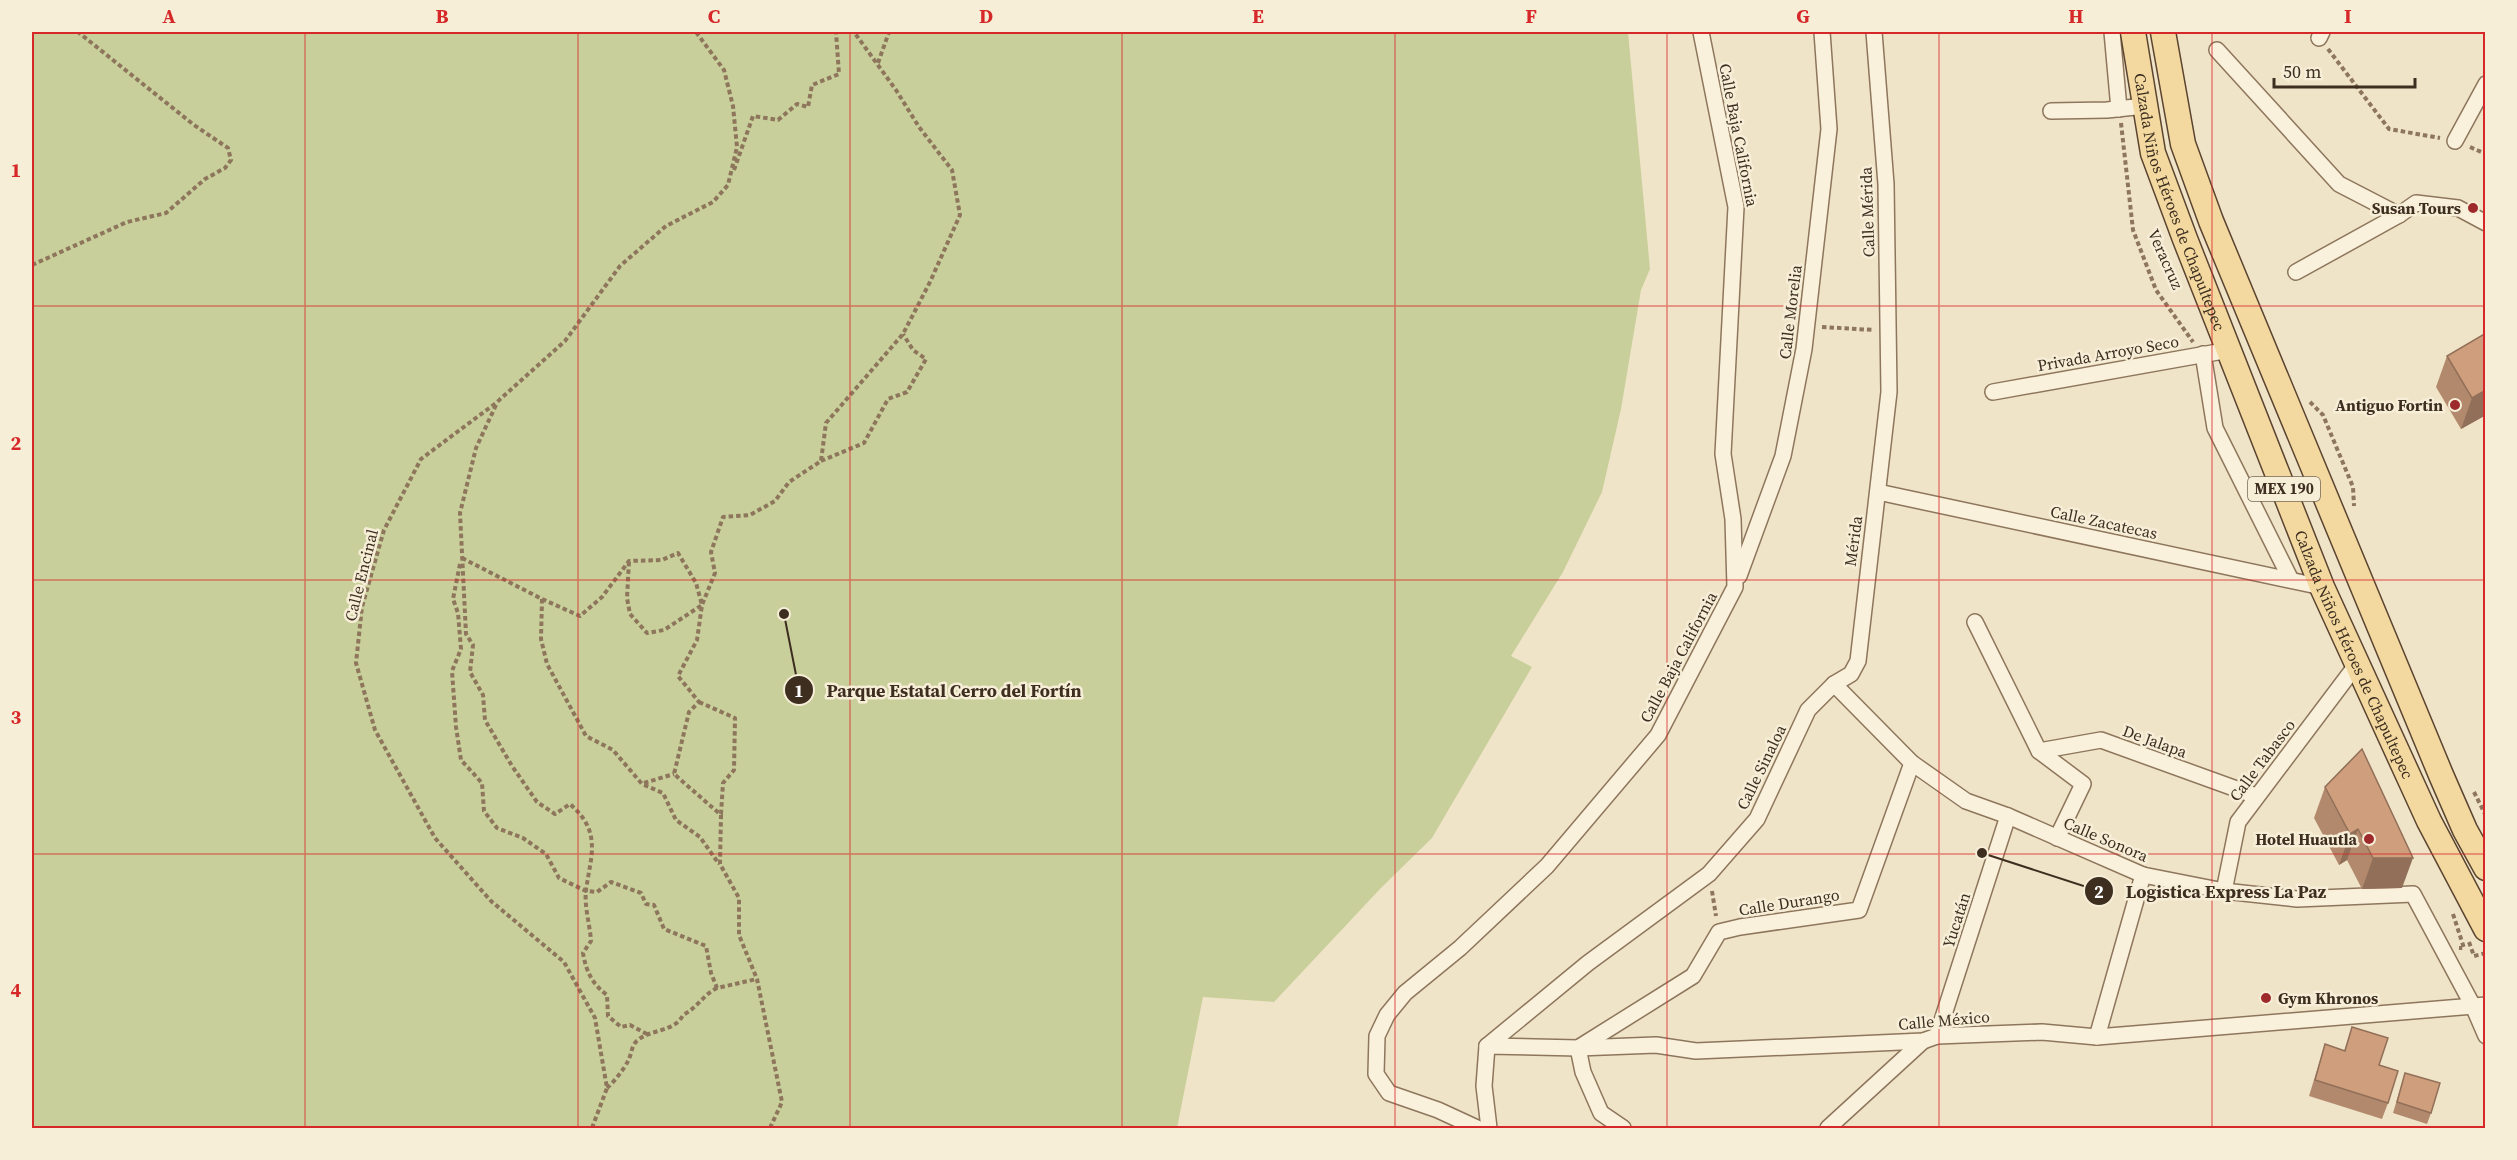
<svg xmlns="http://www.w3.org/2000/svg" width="2517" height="1160" font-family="'Source Serif 4',serif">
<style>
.green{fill:#c9cf9b}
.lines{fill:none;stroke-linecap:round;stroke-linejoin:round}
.minor-casing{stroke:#8d765c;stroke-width:18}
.primary-casing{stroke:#5b4430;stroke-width:27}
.path{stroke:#8d765c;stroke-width:4;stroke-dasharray:4.5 3;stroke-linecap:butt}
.minor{stroke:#faf1dc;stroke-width:15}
.primary{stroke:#f3d9a0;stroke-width:24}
.wall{fill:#b2896c}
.shaded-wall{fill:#916f58}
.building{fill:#cf9f7d;stroke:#916f58;stroke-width:1.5}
.grid{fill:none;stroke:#d62828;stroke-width:1.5;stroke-opacity:0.55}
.poi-dot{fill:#9e2a2b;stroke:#f7eed8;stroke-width:2}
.labels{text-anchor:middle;stroke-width:5;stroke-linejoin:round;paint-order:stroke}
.shield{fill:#f7eed8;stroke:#756857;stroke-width:1.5}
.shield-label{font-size:15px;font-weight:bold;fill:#3d2e20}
.street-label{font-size:16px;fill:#3d2e20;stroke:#f7eed8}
.poi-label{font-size:16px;font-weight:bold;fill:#3d2e20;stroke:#f7eed8;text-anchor:end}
.leader{fill:none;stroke:#3d2e20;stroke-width:2}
.callout-dot{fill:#3d2e20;stroke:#f7eed8;stroke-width:2}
.mark-label{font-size:18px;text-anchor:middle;font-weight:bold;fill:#fff}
.callout-label{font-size:18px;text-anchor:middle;font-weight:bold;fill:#3d2e20;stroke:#f7eed8;stroke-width:5;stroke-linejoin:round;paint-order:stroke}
.neatline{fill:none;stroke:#d62828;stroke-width:2}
.grid-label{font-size:20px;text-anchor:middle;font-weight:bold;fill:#d62828}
</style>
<rect width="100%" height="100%" fill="#f0e4c8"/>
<polygon class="green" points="32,32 1628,32 1650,269 1641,290 1621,409 1602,492 1563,572 1511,656 1532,667 1432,838 1380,889 1274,1002 1203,997 1177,1128 32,1128"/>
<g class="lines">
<g class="minor-casing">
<g id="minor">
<polyline points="2112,32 2119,109"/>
<polyline points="2319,38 2322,32"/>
<polyline points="2217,50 2339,184 2399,215"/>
<polyline points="2051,111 2107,110 2145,106"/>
<polyline points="2455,141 2486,84"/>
<polyline points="2296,272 2399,215 2416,203 2458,208 2486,223"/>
<polyline points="2203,354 2215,428 2291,580"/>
<polyline points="1993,392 2229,350"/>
<polyline points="1878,492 2322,587"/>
<polyline points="1739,576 1783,456 1804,349 1829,129 1822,32"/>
<polyline points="1975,622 2039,751 2083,784 2057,838"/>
<polyline points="1834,684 1912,763 1966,801 2008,816 2143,875 2224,891 2297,899 2413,894 2473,1006 2486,1036"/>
<polyline points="2039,751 2101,740 2256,796"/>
<polyline points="2224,891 2238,822 2357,664"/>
<polyline points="1937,1036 2008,816"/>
<polyline points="2097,1037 2143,875"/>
<polyline points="1487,1046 1588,963 1709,874 1757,819 1808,710 1834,684 1851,674 1858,661 1889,392 1886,184 1874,32"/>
<polyline points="1477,1128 1438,1110 1389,1093 1376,1074 1377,1036 1387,1015 1405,993 1460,948 1547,866 1658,735 1735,587 1733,519 1723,454 1736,207 1701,32"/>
<polyline points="1489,1128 1484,1086 1487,1046 1578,1048 1656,1045 1696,1051 1923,1041 1937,1036 2042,1032 2097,1037 2486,1005"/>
<polyline points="1623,1128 1601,1113 1583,1072 1578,1048 1693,976 1719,932 1740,927 1859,910 1912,763"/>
<polyline points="1828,1128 1923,1041"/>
</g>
</g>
<g class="primary-casing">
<g id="primary">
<path id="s1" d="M2133,32l20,121 32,86 137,348 107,234 57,108"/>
<polyline points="2163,32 2183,144 2211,221 2441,775 2465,830 2486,868"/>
</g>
</g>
<g class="path">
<polyline points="2328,49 2389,129 2440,138"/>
<polyline points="878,63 889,32"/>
<polyline points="2121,123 2133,230 2156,290 2193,342"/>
<polyline points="2470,147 2486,154"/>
<polyline points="734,170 753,116 778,120 797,104 808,107 812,85 839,74 836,32"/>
<polyline points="32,265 127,222 166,213 205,179 225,168 231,160 228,148 194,125 78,32"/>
<polyline points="1822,327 1874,330"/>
<polyline points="2310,402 2323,415 2353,487 2354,506"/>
<path d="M496,405l-20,43 -16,65 6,121 7,11 -3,27 13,23 2,25 27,46 25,36 18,12 15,-10c32,28 21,51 16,86 -2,16 4,35 5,51l-8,12c3,18 9,31 24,42l1,21 13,11 9,-2 17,9"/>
<polyline points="821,461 864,443 888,399 907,392 926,359 913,350 903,334"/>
<polyline points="462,558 542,599 580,616 602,597 629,561 662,560 678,553 696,583 702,605 664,630 647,633 630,614 627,598 629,561"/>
<polyline points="460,564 453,599 458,613 461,649 452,671 456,727 461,760 482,783 484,811 497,828 523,838 546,854 559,878 586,891 597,892 611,882 641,893 646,904 654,905 664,929 706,946 711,973 717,988 757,979"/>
<polyline points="542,599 541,639 547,664 586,736 613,750 642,784 663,793 676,820 700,837 719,864"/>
<polyline points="699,702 735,718 734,770 723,783 721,814"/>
<polyline points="644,783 674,774"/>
<polyline points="2474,792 2486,816"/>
<polyline points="1712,891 1716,916"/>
<polyline points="2453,914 2464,948 2459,948"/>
<polyline points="2469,942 2474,956 2486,953"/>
<path d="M607,1088c7,-6 17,-19 21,-27 4,-7 3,-16 10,-21 13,-11 37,-8 45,-25 14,-7 20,-20 34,-27"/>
<polyline points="592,1128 607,1088 595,1018 564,962 491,901 435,838 375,730 356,663 362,607 384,530 421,459 496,403 565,341 620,266 666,226 713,202 728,185 737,147 733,106 724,70 696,32"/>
<polyline points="770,1128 782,1102 757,979 739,935 739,898 720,864 721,815 674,774 689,712 699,702 678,676 697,640 702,605 715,573 711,552 723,517 750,515 775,501 789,482 821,461 826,423 903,334 930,282 960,215 952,170 919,127 896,90 854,32"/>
</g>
<use href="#minor" class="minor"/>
<use href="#primary" class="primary"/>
</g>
<g class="wall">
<polygon points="2486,333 2486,415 2461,429 2436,387 2447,356"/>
<polygon points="2362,749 2402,888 2362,889 2347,860 2339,865 2314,818 2325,787"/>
<polygon points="2352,1027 2379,1065 2388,1103 2382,1119 2309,1096 2325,1044 2344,1051"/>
<polygon points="2405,1073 2431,1113 2427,1124 2393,1113"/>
</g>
<g class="shaded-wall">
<polygon points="2486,390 2486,415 2461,429 2472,398"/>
<polygon points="2358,829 2347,860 2339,865 2350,834"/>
<polygon points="2373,858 2413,858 2402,888 2362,889"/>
</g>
<g class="building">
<polygon points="2486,333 2486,390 2472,398 2447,356"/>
<polygon points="2362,749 2413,858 2373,858 2358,829 2350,834 2325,787"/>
<polygon points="2352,1027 2388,1038 2379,1065 2398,1071 2388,1103 2315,1080 2325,1044 2345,1051"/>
<polygon points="2405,1073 2440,1083 2431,1113 2397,1102"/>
</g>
<path class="grid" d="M305,32v1096M578,32v1096M850,32v1096M1122,32v1096M1395,32v1096M1667,32v1096M1939,32v1096M2212,32v1096M32,306h2454M32,580h2454M32,854h2454"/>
<g class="poi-dot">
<circle cx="2473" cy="208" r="6"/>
<circle cx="2455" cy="405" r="6"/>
<circle cx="2369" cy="839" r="6"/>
<circle cx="2266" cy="998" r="6"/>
</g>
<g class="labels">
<rect class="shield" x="2248" y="477" width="72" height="24" rx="4.5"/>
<g class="shield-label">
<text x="2284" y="494">MEX 190</text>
</g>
<g class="street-label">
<text transform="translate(1739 135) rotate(79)" y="6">Calle Baja California</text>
<text dy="6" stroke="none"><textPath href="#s1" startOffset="177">Calzada Niños Héroes de Chapultepec</textPath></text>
<text transform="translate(1867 212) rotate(-92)" y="6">Calle Mérida</text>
<text transform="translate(2166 259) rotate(66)" y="6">Veracruz</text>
<text transform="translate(1790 312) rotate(-83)" y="6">Calle Morelia</text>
<text transform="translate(2108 353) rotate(-10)" y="6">Privada Arroyo Seco</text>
<text transform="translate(2104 522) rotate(12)" y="6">Calle Zacatecas</text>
<text transform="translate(1853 541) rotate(-82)" y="6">Mérida</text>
<text transform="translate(361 575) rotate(-76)" y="6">Calle Encinal</text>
<text dy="6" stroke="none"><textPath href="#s1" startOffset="663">Calzada Niños Héroes de Chapultepec</textPath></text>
<text transform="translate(1678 657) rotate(-62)" y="6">Calle Baja California</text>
<text transform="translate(2155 741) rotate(20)" y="6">De Jalapa</text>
<text transform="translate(2262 760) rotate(-53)" y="6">Calle Tabasco</text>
<text transform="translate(1761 767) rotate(-64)" y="6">Calle Sinaloa</text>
<text transform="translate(2106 839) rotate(23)" y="6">Calle Sonora</text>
<text transform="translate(1789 902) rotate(-9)" y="6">Calle Durango</text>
<text transform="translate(1956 920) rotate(-72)" y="6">Yucatán</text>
<text transform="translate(1944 1020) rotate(-5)" y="6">Calle México</text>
</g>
<g class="poi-label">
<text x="2461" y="214">Susan Tours</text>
<text x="2443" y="411">Antiguo Fortin</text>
<text x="2357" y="845">Hotel Huautla</text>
<text x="2278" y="1004" text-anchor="start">Gym Khronos</text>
</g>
</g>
<path class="leader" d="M784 614L799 690M1982 853L2099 891"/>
<g class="callout-dot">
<circle cx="784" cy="614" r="6"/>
<circle cx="1982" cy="853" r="6"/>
<circle cx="799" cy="690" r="15"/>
<circle cx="2099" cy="891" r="15"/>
</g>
<g class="mark-label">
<text x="799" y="697">1</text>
<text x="2099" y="898">2</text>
</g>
<g class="callout-label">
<text x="954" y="697">Parque Estatal Cerro del Fortín</text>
<text x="2226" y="898">Logistica Express La Paz</text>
</g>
<rect width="2517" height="1160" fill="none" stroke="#f7eed8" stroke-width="66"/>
<path d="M2274 78v9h141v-9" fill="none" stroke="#3d2e20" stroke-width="3"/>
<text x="2283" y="78" font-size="18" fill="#3d2e20" stroke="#f7eed8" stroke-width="4.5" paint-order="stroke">50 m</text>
<rect x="33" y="33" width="2451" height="1094" class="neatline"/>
<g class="grid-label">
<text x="169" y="23">A</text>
<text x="442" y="23">B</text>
<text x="714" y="23">C</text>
<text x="986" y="23">D</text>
<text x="1258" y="23">E</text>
<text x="1531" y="23">F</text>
<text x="1803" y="23">G</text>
<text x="2076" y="23">H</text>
<text x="2348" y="23">I</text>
<text x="16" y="177">1</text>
<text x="16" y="450">2</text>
<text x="16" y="724">3</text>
<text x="16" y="997">4</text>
</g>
</svg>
